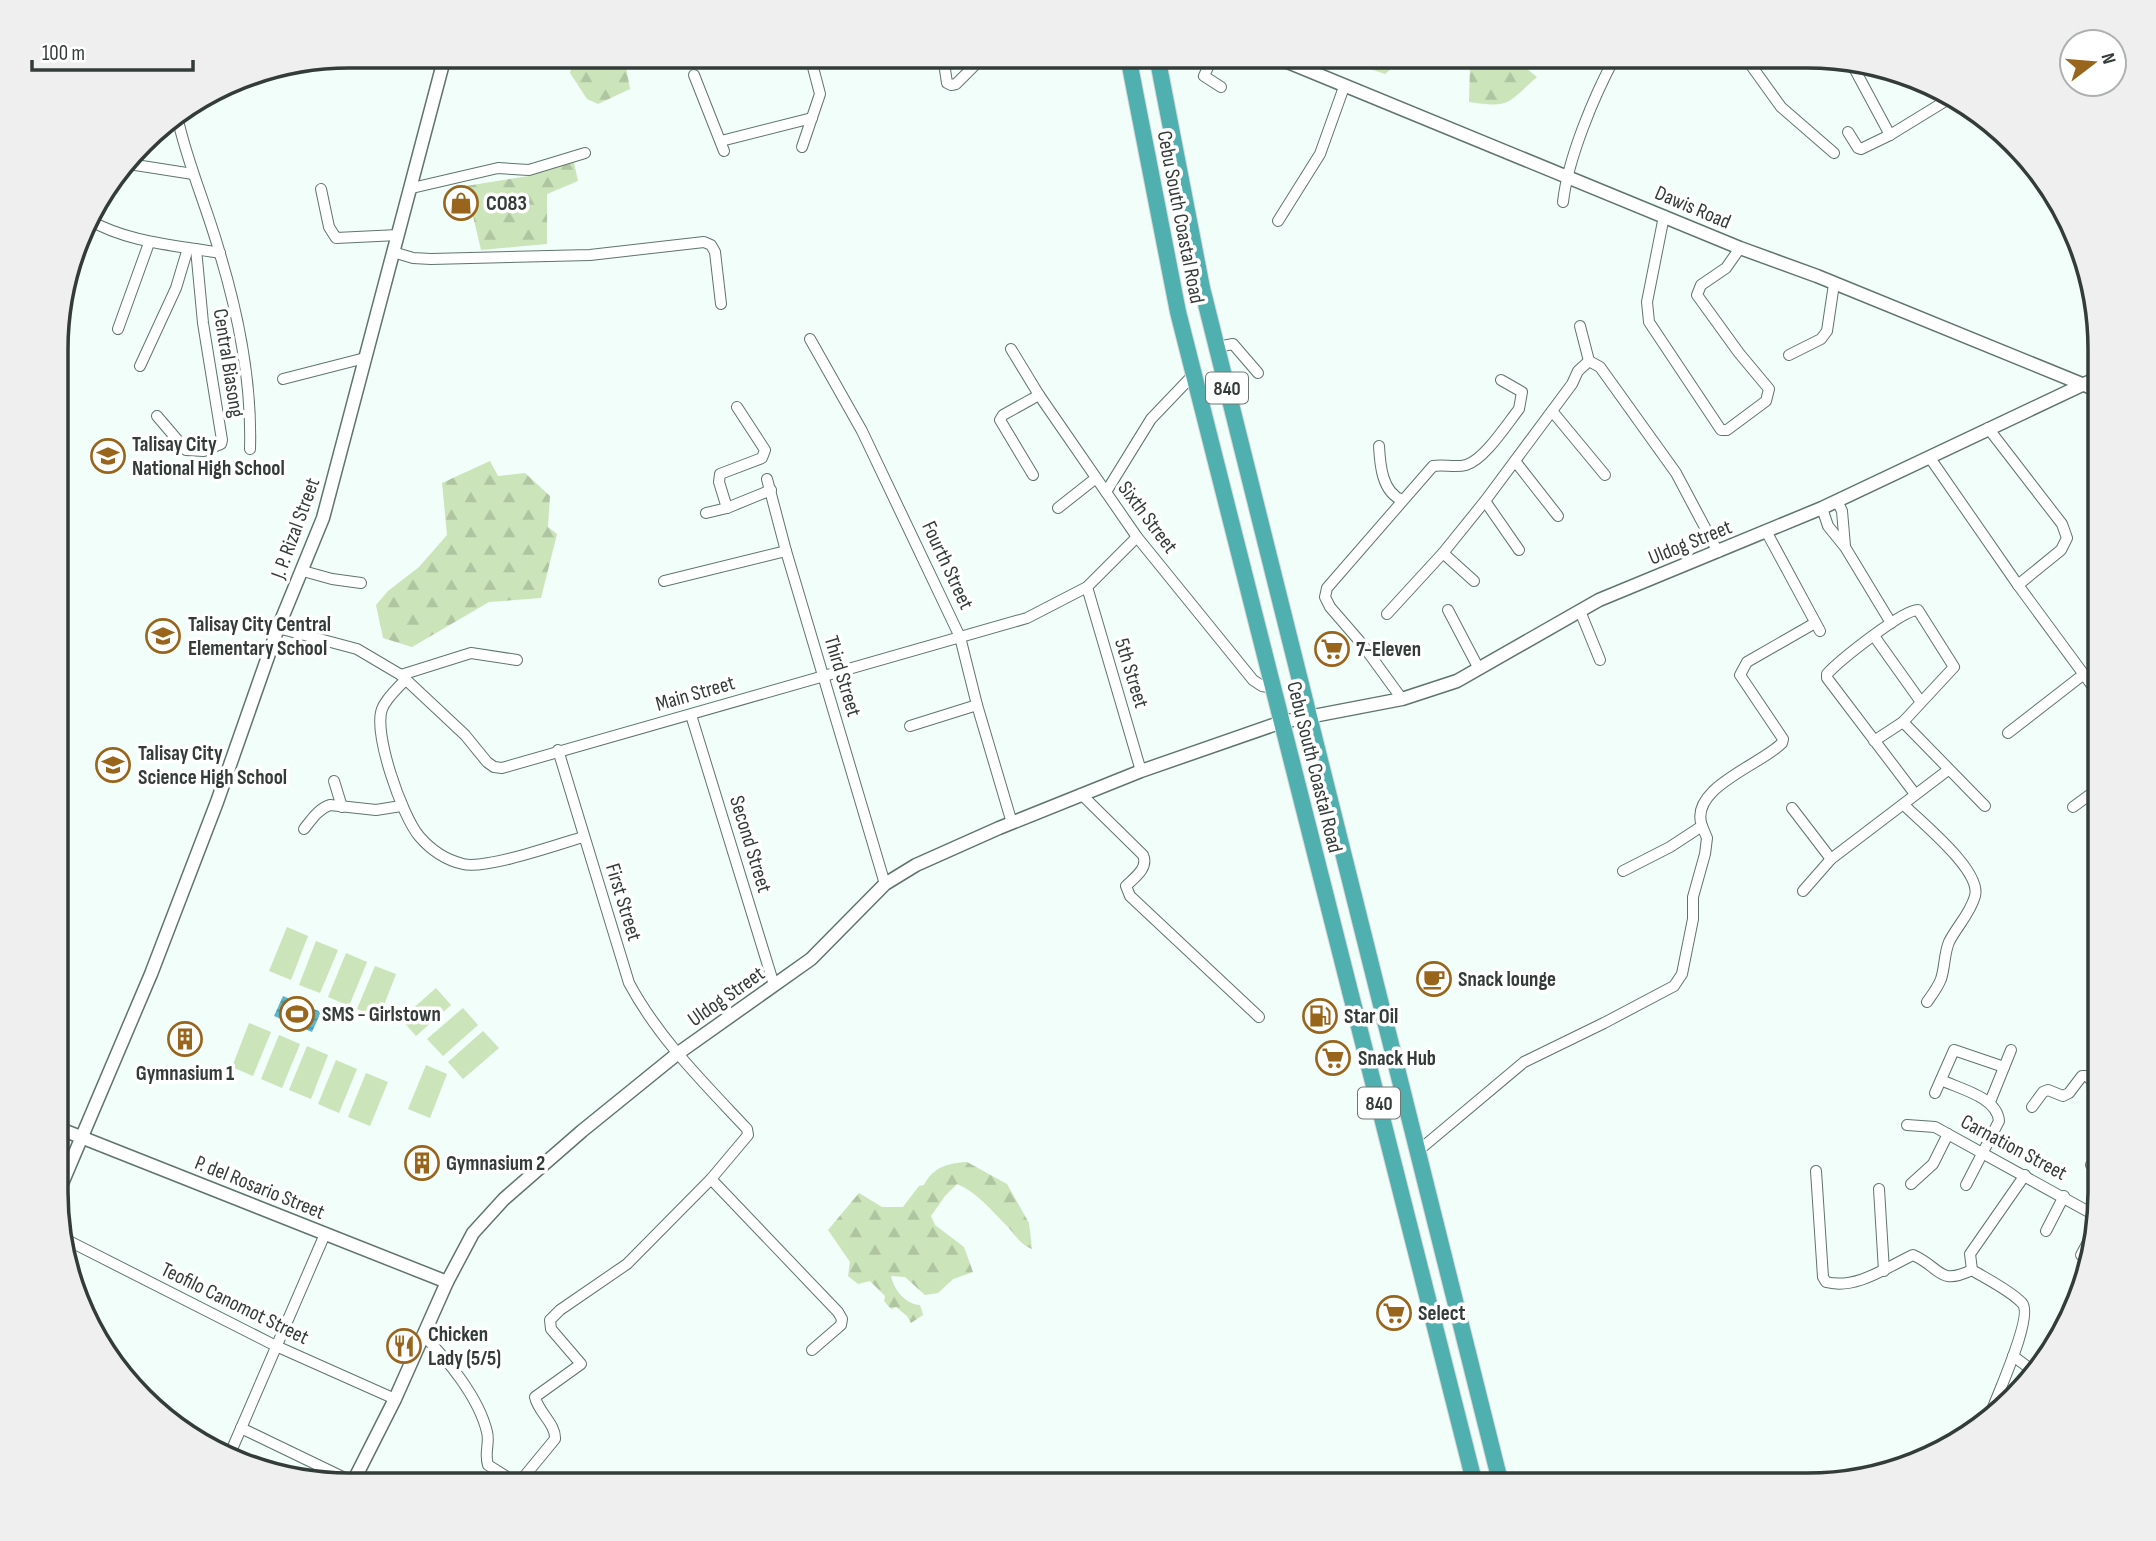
<svg xmlns="http://www.w3.org/2000/svg" width="2156" height="1541" font-family="'Sofia Sans Condensed',sans-serif">
<style>
.forest{fill:url(#forest-firs)}
.pitch{fill:#cbe4b9}
.water{fill:url(#water-rules)}
.lines{fill:none;stroke-linecap:round;stroke-linejoin:round}
.minor-casing{stroke:#60746e;stroke-width:12}
.tertiary-casing{stroke:#60746e;stroke-width:15}
.trunk-casing{stroke:#d6d8d7;stroke-width:18}
.minor{stroke:#fff;stroke-width:10}
.tertiary{stroke:#fff;stroke-width:12}
.trunk{stroke:#50afaf;stroke-width:16}
.labels{text-anchor:middle;stroke-width:7;stroke-linejoin:round;paint-order:stroke}
.shield{fill:#fff;stroke:#707674;stroke-width:2}
.shield-label{font-size:19px;font-weight:bold;fill:#333c39}
.poi-label{font-size:21px;font-weight:bold;fill:#333c39;stroke:#fff;text-anchor:start}
.street-label{font-size:21px;fill:#333c39;stroke:#fff}
.rim{fill:none;stroke:#333c39;stroke-width:3.5}
</style>
<defs>
<pattern id="forest-firs" width="22" height="20" patternUnits="userSpaceOnUse" patternTransform="scale(1.75)"><rect width="22" height="20" fill="#cbe4b9"/><path d="M5 1l3.5 6h-7zM16 11l3.5 6h-7z" fill="#afc4a0"/></pattern>
<pattern id="water-rules" width="6" height="5" patternUnits="userSpaceOnUse" patternTransform="scale(1.75)"><rect width="6" height="5" fill="#5ab6cd"/><path d="M0 2.5h6" fill="none" stroke="#4b95a7"/></pattern>
</defs>
<rect width="100%" height="100%" fill="#f1fefa"/>
<g class="forest">
<polygon points="575,56 624,56 630,89 598,104 587,99 570,73"/>
<polygon points="1341,56 1406,56 1385,74 1349,62"/>
<path d="M1463,56h57l-3,5 20,16c-31,27 -26,31 -68,25l1,-37z"/>
<polygon points="573,158 578,181 547,194 547,244 481,250 466,186 529,176"/>
<polygon points="490,461 498,476 525,473 550,496 548,527 557,534 541,598 489,602 412,647 383,638 376,605 388,591 419,567 447,535 442,483"/>
<path d="M967,1162l40,22 22,39 3,26c-13,-6 -15,-12 -24,-22 -16,-16 -31,-35 -51,-43l-12,12 -14,20 4,9 29,22 9,25 -20,7 -15,14 -13,2 -20,-18 -14,-1c3,14 14,28 29,29l3,10 -12,8 -4,-7 -11,-9 -5,2 -7,-8 1,-5 -15,-15 -12,3 -10,-8 2,-14 -22,-32 31,-37 23,14h21l16,-21 5,-1c9,-18 24,-22 43,-23z"/>
</g>
<g class="pitch">
<polygon points="287,927 308,936 291,980 269,971"/>
<polygon points="316,941 338,950 320,993 299,985"/>
<polygon points="346,953 367,962 349,1006 328,997"/>
<polygon points="375,966 396,974 379,1018 357,1009"/>
<polygon points="436,988 451,1005 416,1036 401,1019"/>
<polygon points="463,1008 478,1025 443,1056 427,1039"/>
<polygon points="249,1023 271,1032 253,1076 232,1067"/>
<polygon points="483,1031 499,1048 463,1079 448,1062"/>
<polygon points="279,1035 300,1044 282,1088 261,1079"/>
<polygon points="307,1046 328,1055 311,1099 289,1090"/>
<polygon points="336,1060 357,1069 339,1113 318,1104"/>
<polygon points="426,1065 447,1074 430,1118 408,1109"/>
<polygon points="366,1073 388,1082 370,1126 348,1117"/>
</g>
<polygon class="water" points="283,996 321,1012 312,1032 274,1016"/>
<g class="lines">
<g class="minor-casing">
<g id="minor">
<polyline points="943,56 947,83 951,85 956,84 984,56"/>
<polyline points="1213,56 1204,76 1221,87"/>
<polyline points="1745,57 1781,107 1834,153"/>
<polyline points="1854,68 1890,135"/>
<polyline points="694,75 724,151"/>
<path d="M177,116c10,47 30,91 43,138 19,63 32,130 30,195"/>
<polyline points="1848,132 1858,148 1861,149 1890,135 1952,97"/>
<polyline points="721,141 812,118"/>
<polyline points="802,147 820,94 810,56"/>
<polyline points="129,164 193,174"/>
<polyline points="412,188 498,168 529,170 585,153"/>
<polyline points="321,189 329,227 336,238 398,235"/>
<path d="M1563,202c5,-44 31,-106 52,-145"/>
<polyline points="1664,216 1647,302 1649,322 1721,430 1727,430 1766,401 1769,389 1739,353 1697,295 1701,285 1726,268 1740,248"/>
<path d="M87,219c42,24 87,26 133,34"/>
<polyline points="1278,221 1320,154 1344,87"/>
<polyline points="393,252 413,258 431,259 590,255 704,242 711,245 715,252 721,304"/>
<polyline points="1580,326 1589,361"/>
<polyline points="118,329 149,243"/>
<polyline points="810,339 862,431 960,637 977,705 1012,823"/>
<polyline points="1217,347 1233,344 1258,373"/>
<polyline points="1011,349 1039,395 1137,537 1253,680 1262,686 1274,688"/>
<polyline points="1789,355 1821,339 1827,331 1834,284"/>
<polyline points="1589,361 1600,367 1676,473 1718,552"/>
<polyline points="140,366 176,288 188,248"/>
<polyline points="283,379 365,358"/>
<polyline points="1552,411 1605,475"/>
<polyline points="157,416 186,450 204,451 221,444 222,440 203,323 196,249"/>
<polyline points="1988,428 2062,524 2067,538 2061,550 2018,585"/>
<path d="M1379,446c1,19 3,46 23,54"/>
<polyline points="1930,458 2018,585 2099,695"/>
<polyline points="1515,461 1558,516"/>
<polyline points="1033,475 1000,420 1003,415 1039,395"/>
<polyline points="767,479 786,551 885,884"/>
<polyline points="1106,492 1151,419 1194,374"/>
<polyline points="1485,501 1519,550"/>
<polyline points="1837,501 1842,511 1845,546"/>
<polyline points="727,508 719,482 720,474 762,458 765,450 737,407"/>
<polyline points="1058,508 1096,478"/>
<polyline points="1822,508 1828,526 1845,547 1891,623"/>
<polyline points="706,513 727,508 771,490"/>
<polyline points="1766,531 1820,631"/>
<polyline points="1443,553 1474,581"/>
<polyline points="303,571 332,579 361,583"/>
<polyline points="664,581 786,551"/>
<polyline points="1087,587 1141,771"/>
<polyline points="1448,610 1479,669"/>
<polyline points="1580,611 1600,660"/>
<polyline points="1387,614 1443,553 1485,501 1572,384 1578,371 1589,361"/>
<polyline points="278,628 357,649 401,675 465,735 487,762 494,767 502,768 1027,618 1087,587 1137,537"/>
<polyline points="1874,636 1921,702"/>
<polyline points="401,675 471,653 517,660"/>
<path d="M406,679c-8,9 -20,19 -24,30 -9,24 20,107 37,127 11,13 27,24 44,28 22,6 96,-20 120,-27"/>
<path d="M1402,699l-40,-55 -32,-37 -5,-10 2,-9 106,-122c11,-2 22,2 33,-1 18,-5 41,-41 53,-56l3,-17 -21,-12"/>
<polyline points="691,715 774,985"/>
<polyline points="1903,722 1985,806"/>
<polyline points="910,726 977,705"/>
<polyline points="2008,733 2084,674"/>
<path d="M1874,741l29,-19 51,-55 -36,-57c-16,0 -79,51 -91,64v4l88,116"/>
<polyline points="334,781 342,807"/>
<path d="M1081,794l62,61c6,13 -9,23 -17,31l4,10 129,121"/>
<path d="M1904,805c17,17 78,66 71,91 -5,18 -18,30 -26,46 -5,12 -4,25 -8,37 -3,8 -9,16 -14,23"/>
<polyline points="2073,807 2099,788"/>
<polyline points="1792,808 1831,859"/>
<path d="M304,829c8,-10 14,-20 26,-24l46,5 25,-4"/>
<path d="M1623,871l47,-24 32,-21c-14,-38 59,-61 80,-83l1,-4 -43,-64 7,-13 68,-39"/>
<polyline points="1803,891 1831,859 1948,770"/>
<path d="M1941,1080c19,9 56,17 58,41l-33,64"/>
<polyline points="1935,1093 1954,1050 2004,1067"/>
<polyline points="1990,1102 2011,1050"/>
<polyline points="2032,1107 2043,1092 2048,1090 2063,1096 2069,1093 2082,1076 2087,1076 2099,1088"/>
<polyline points="1907,1125 1935,1127 2098,1217"/>
<polyline points="1418,1151 1524,1062 1604,1023 1674,986 1682,974 1693,919 1693,897 1705,854 1707,838 1702,826"/>
<polyline points="2091,1165 2099,1170"/>
<path d="M1816,1171l7,106 3,5c30,8 61,-15 87,-27 29,13 25,31 59,15 15,9 39,21 50,33 12,12 -24,90 -30,107"/>
<polyline points="711,1179 838,1312 842,1319 841,1325 812,1350"/>
<polyline points="1911,1184 1933,1164 1948,1134"/>
<polyline points="1879,1189 1884,1271"/>
<polyline points="2046,1231 2064,1196"/>
<polyline points="61,1237 276,1346 395,1399"/>
<polyline points="2081,1255 2096,1227"/>
<polyline points="1972,1270 1970,1254 2025,1175"/>
<path d="M423,1335c25,25 56,63 64,97 3,11 -3,21 1,33l30,19"/>
<polyline points="2013,1356 2036,1373"/>
<polyline points="241,1428 353,1482"/>
<polyline points="229,1456 325,1234"/>
<path d="M518,1484l37,-45c1,-15 -17,-27 -20,-42l46,-33 -30,-35 -1,-9 10,-10 67,-46 84,-85 37,-44 -1,-6c-43,-46 -88,-90 -118,-146l-71,-233"/>
</g>
</g>
<g class="tertiary-casing">
<g id="tertiary">
<polyline points="1273,56 1740,248 1817,276 2099,391"/>
<polyline points="58,1128 447,1282"/>
<polyline points="58,1193 151,974 217,802 278,628 323,518 445,56"/>
<polyline points="352,1484 395,1399 447,1282 473,1233 504,1199 582,1131 677,1054 811,959 885,884 916,865 999,828 1141,771 1282,722 1402,699 1457,681 1599,600 1822,508 2099,377"/>
</g>
</g>
<g class="trunk-casing">
<g id="trunk">
<polyline points="1128,56 1178,312 1475,1485"/>
<polyline points="1157,56 1202,288 1501,1485"/>
</g>
</g>
<use href="#minor" class="minor"/>
<use href="#tertiary" class="tertiary"/>
<use href="#trunk" class="trunk"/>
</g>
<defs>
<g id="shop-ring" transform="scale(1.75)"><circle r="9.5" fill="#fff" stroke="#99641b" stroke-width="1.5"/><path d="M-5-2.5h2.3a2.7 3.5 0 0 1 5.4 0H5L5.5 6h-11ZM-1.5-2.5h3a1.5 2.3 0 0 0-3 0Z" fill="#99641b"/></g>
<g id="school-ring" transform="scale(1.75)"><circle r="9.5" fill="#fff" stroke="#99641b" stroke-width="1.5"/><path d="M0-5L7-2L0 1L-7-2ZM-4 1L0 2.5L4 1V4Q0 6-4 4Z" fill="#99641b"/></g>
<g id="supermarket-ring" transform="scale(1.75)"><circle r="9.5" fill="#fff" stroke="#99641b" stroke-width="1.5"/><path d="M-6-5.5h2.5l.6 2H6L4.5 2H-2.5L-4.4-4H-6ZM-1.5 3.2a1.3 1.3 0 1 0 .1 0ZM3 3.2a1.3 1.3 0 1 0 .1 0Z" fill="#99641b"/></g>
<g id="cafe-ring" transform="scale(1.75)"><circle r="9.5" fill="#fff" stroke="#99641b" stroke-width="1.5"/><path d="M-5.5-4.5H6V0H3Q3 3.5 0 3.5H-2.5Q-5.5 3.5-5.5 0ZM3-3.2v2h1.7v-2ZM-6 4.5H4V6H-6Z" fill="#99641b"/></g>
<g id="stadium-ring" transform="scale(1.75)"><circle r="9.5" fill="#fff" stroke="#99641b" stroke-width="1.5"/><path d="M0-5a6.5 5 0 1 0 0 10a6.5 5 0 1 0 0-10ZM-3.5-1.8h7v3.6h-7Z" fill="#99641b"/></g>
<g id="fuel-ring" transform="scale(1.75)"><circle r="9.5" fill="#fff" stroke="#99641b" stroke-width="1.5"/><path d="M-5.5-6h7V0h2V4h1.3V-2.5L3-4.5l.8-.8L6-3V5H2.5V1h-1V6h-7ZM-4.2-4.7v3.2H.2V-4.7Z" fill="#99641b"/></g>
<g id="building-ring" transform="scale(1.75)"><circle r="9.5" fill="#fff" stroke="#99641b" stroke-width="1.5"/><path d="M-4-6H4V6H1V3H-1V6H-4ZM-2.5-4.3h1.7v1.8h-1.7ZM.8-4.3h1.7v1.8H.8ZM-2.5-1h1.7V.8h-1.7ZM.8-1h1.7V.8H.8Z" fill="#99641b"/></g>
<g id="restaurant-ring" transform="scale(1.75)"><circle r="9.5" fill="#fff" stroke="#99641b" stroke-width="1.5"/><path d="M-5-6h1v4h1v-4h1v4h1v-4h1v5L-1.5 .5V6h-2V.5L-5-1ZM5-6V6H3V1.5H1.5Q1.5-4 5-6Z" fill="#99641b"/></g>
</defs>
<g fill-rule="evenodd">
<use href="#shop-ring" x="461" y="203"/>
<use href="#school-ring" x="108" y="456"/>
<use href="#school-ring" x="163" y="636"/>
<use href="#supermarket-ring" x="1332" y="649"/>
<use href="#school-ring" x="113" y="765"/>
<use href="#cafe-ring" x="1434" y="979"/>
<use href="#stadium-ring" x="297" y="1014"/>
<use href="#fuel-ring" x="1320" y="1016"/>
<use href="#building-ring" x="185" y="1039"/>
<use href="#supermarket-ring" x="1333" y="1058"/>
<use href="#building-ring" x="422" y="1163"/>
<use href="#supermarket-ring" x="1394" y="1313"/>
<use href="#restaurant-ring" x="404" y="1346"/>
</g>
<g class="labels">
<g class="shield">
<rect x="1206" y="372.5" width="42" height="31" rx="5"/>
<rect x="1358" y="1087.5" width="42" height="31" rx="5"/>
</g>
<g class="shield-label">
<text x="1227" y="395">840</text>
<text x="1379" y="1110">840</text>
</g>
<g class="poi-label">
<text x="486" y="210">CO83</text>
<text x="132" y="451">Talisay City<tspan x="132" dy="24">National High School</tspan></text>
<text x="188" y="631">Talisay City Central<tspan x="188" dy="24">Elementary School</tspan></text>
<text x="1356" y="656">7-Eleven</text>
<text x="138" y="760">Talisay City<tspan x="138" dy="24">Science High School</tspan></text>
<text x="1458" y="986">Snack lounge</text>
<text x="322" y="1021">SMS - Girlstown</text>
<text x="1344" y="1023">Star Oil</text>
<text x="1358" y="1065">Snack Hub</text>
<text x="185" y="1080" text-anchor="middle">Gymnasium 1</text>
<text x="446" y="1170">Gymnasium 2</text>
<text x="1418" y="1320">Select</text>
<text x="428" y="1341">Chicken<tspan x="428" dy="24">Lady (5/5)</tspan></text>
</g>
<g class="street-label">
<text transform="translate(1693 207) rotate(23)" y="7">Dawis Road</text>
<text transform="translate(1181 217) rotate(79)" y="7">Cebu South Coastal Road</text>
<text transform="translate(229 363) rotate(81)" y="7">Central Biasong</text>
<text transform="translate(1148 517) rotate(53)" y="7">Sixth Street</text>
<text transform="translate(295 528) rotate(-70)" y="7">J. P. Rizal Street</text>
<text transform="translate(1690 542) rotate(-22)" y="7">Uldog Street</text>
<text transform="translate(948 565) rotate(65)" y="7">Fourth Street</text>
<text transform="translate(1132 673) rotate(73)" y="7">5th Street</text>
<text transform="translate(843 676) rotate(73)" y="7">Third Street</text>
<text transform="translate(695 693) rotate(-16)" y="7">Main Street</text>
<text transform="translate(1315 767) rotate(76)" y="7">Cebu South Coastal Road</text>
<text transform="translate(751 844) rotate(73)" y="7">Second Street</text>
<text transform="translate(624 902) rotate(73)" y="7">First Street</text>
<text transform="translate(726 996) rotate(-35)" y="7">Uldog Street</text>
<text transform="translate(2014 1147) rotate(28)" y="7">Carnation Street</text>
<text transform="translate(260 1187) rotate(22)" y="7">P. del Rosario Street</text>
<text transform="translate(235 1303) rotate(26)" y="7">Teofilo Canomot Street</text>
</g>
</g>
<path d="M0 0H2156V1541H0ZM349 68H1807A281 281 0 0 1 2088 349V1192A281 281 0 0 1 1807 1473H349A281 281 0 0 1 68 1192V349A281 281 0 0 1 349 68Z" fill="#efefef" fill-rule="evenodd"/>
<path class="rim" d="M349 68H1807A281 281 0 0 1 2088 349V1192A281 281 0 0 1 1807 1473H349A281 281 0 0 1 68 1192V349A281 281 0 0 1 349 68Z"/>
<g transform="translate(2093 63) rotate(74)"><circle r="33" fill="#ffffff" stroke="#adb1b0" stroke-width="2"/>
<path d="M0-5L12 26L0 18L-12 26Z" fill="#99641b"/>
<text y="-10" font-size="19" font-weight="bold" text-anchor="middle" fill="#333c39">N</text>
</g>
<path d="M32 60v10h161v-10" fill="none" stroke="#333c39" stroke-width="3.5"/>
<text x="42" y="60" font-size="21" fill="#333c39" stroke="#ffffff" stroke-width="5" paint-order="stroke">100 m</text>
</svg>
